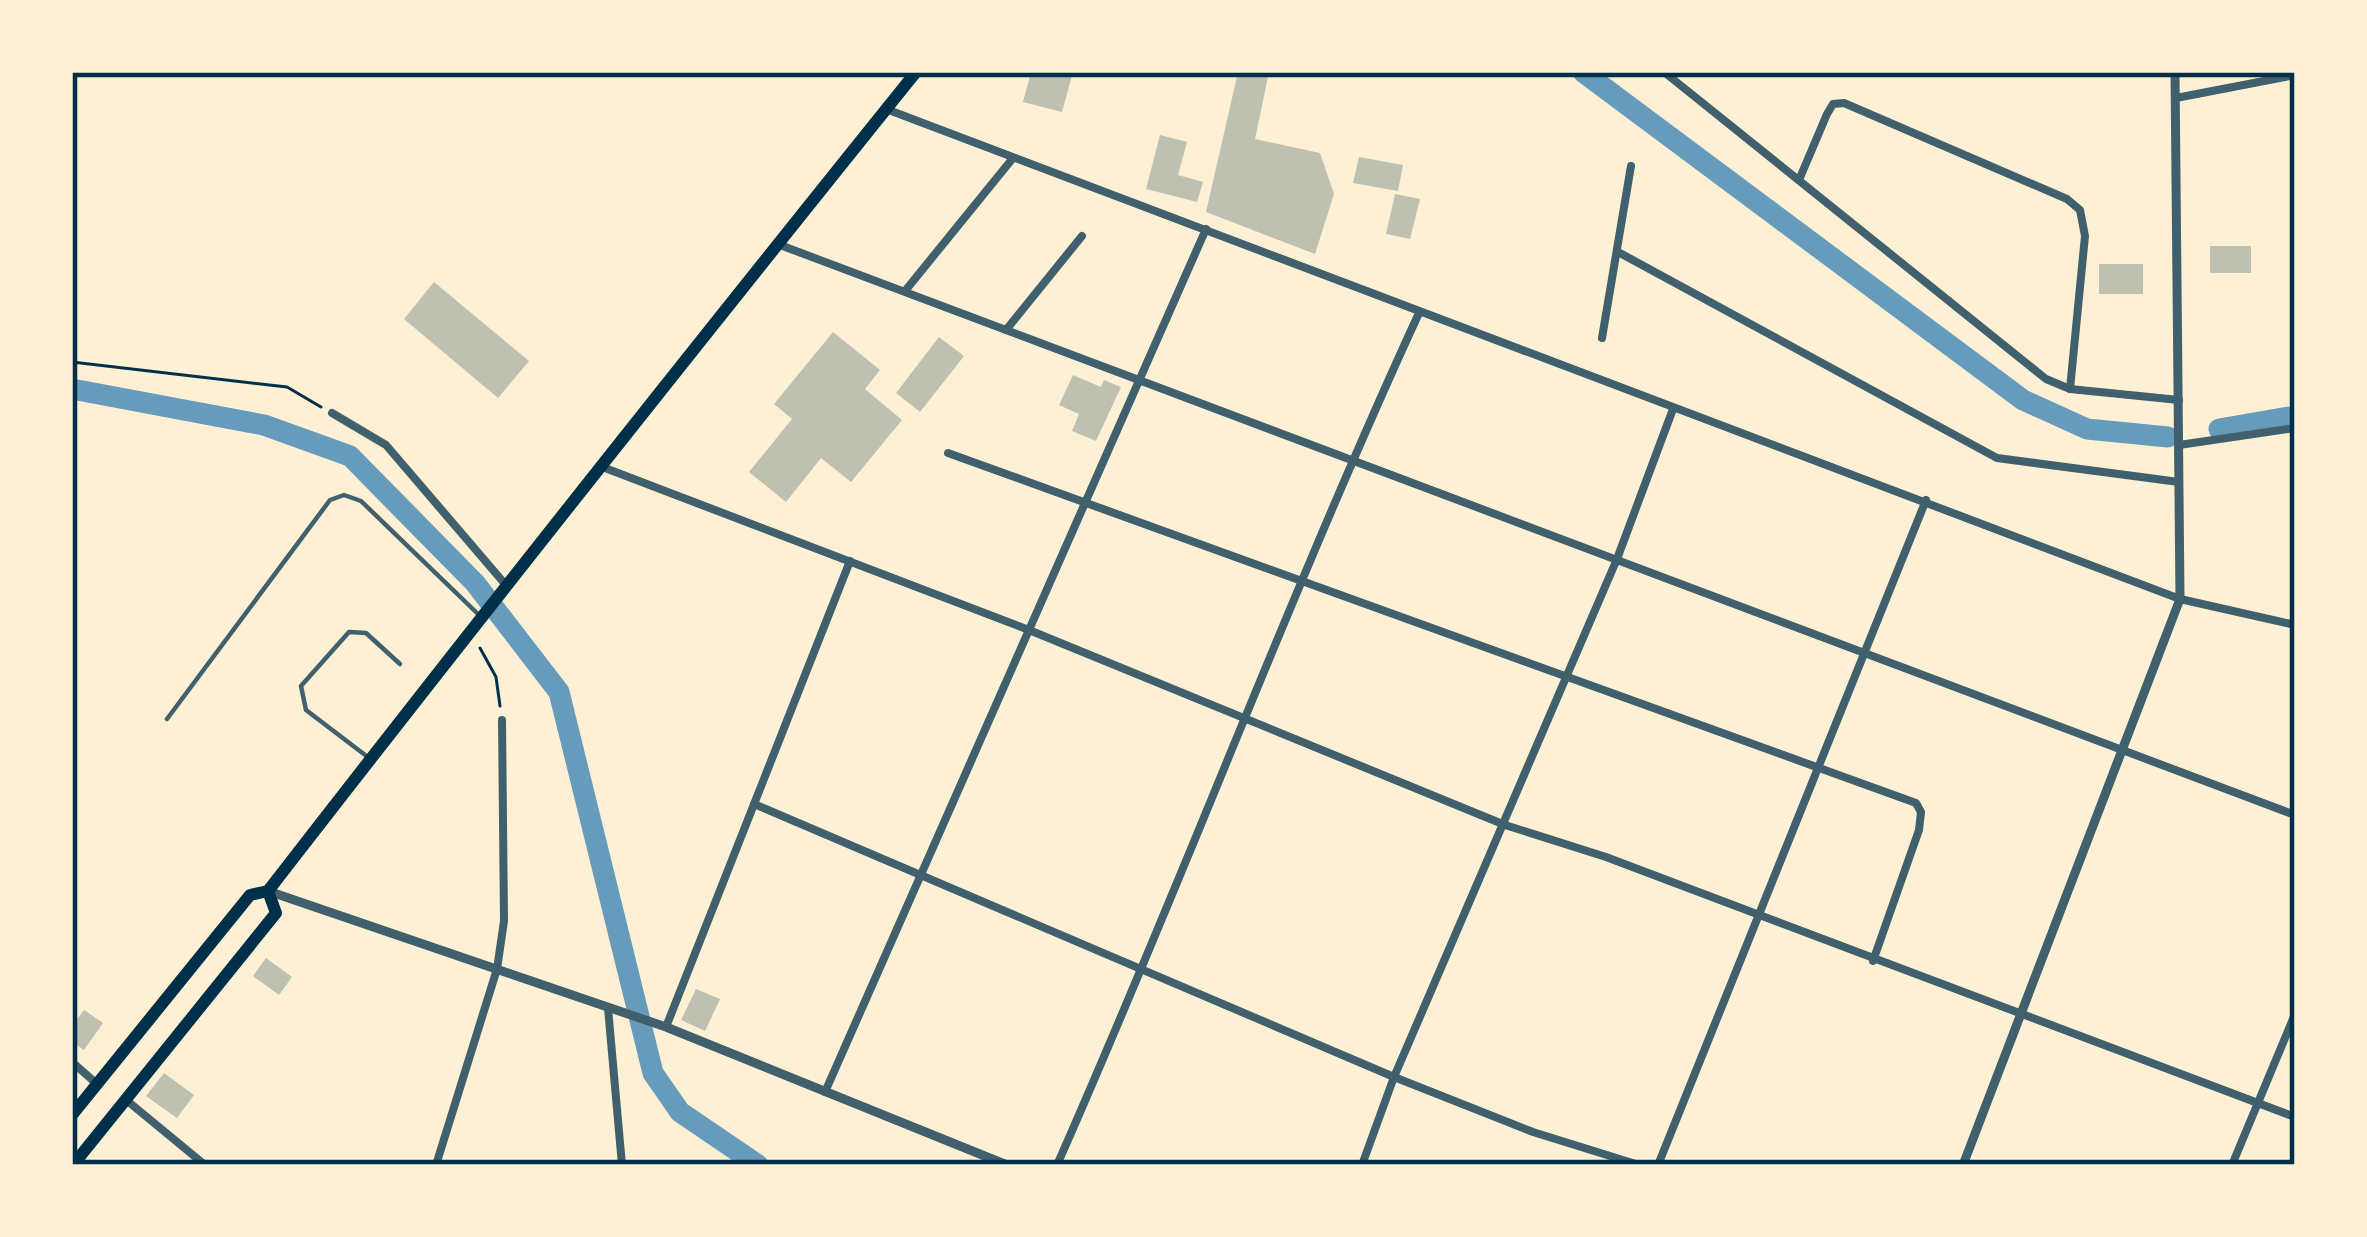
<svg xmlns="http://www.w3.org/2000/svg" width="2367" height="1237" font-family="Karla,sans-serif">
<style>
.lines{fill:none;stroke-linecap:round;stroke-linejoin:round}
.canal{stroke:#669bbc;stroke-width:21}
.building{fill:#bec0b2}
.path{stroke:#003049;stroke-width:3}
.service{stroke:#3f606c;stroke-width:4.5}
.minor{stroke:#3f606c;stroke-width:8}
.tertiary{stroke:#3f606c;stroke-width:9}
.primary{stroke:#003049;stroke-width:12}
.neatline{fill:none;stroke:#003049;stroke-width:4.5}
</style>
<rect width="100%" height="100%" fill="#fdf0d5"/>
<g class="lines">
<g class="canal">
<polyline points="1583,72 2023,400 2087,429 2168,437"/>
<polyline points="72,389 264,425 350,456 475,583 559,692 653,1073 680,1112 758,1165"/>
<polyline points="2219,429 2295,416"/>
</g>
</g>
<g class="building">
<polygon points="1031,72 1073,72 1062,112 1023,102"/>
<polygon points="1238,72 1269,72 1255,139 1320,153 1334,194 1315,254 1206,212"/>
<polygon points="1160,135 1187,142 1178,175 1203,182 1197,202 1146,189"/>
<polygon points="1359,157 1403,165 1398,191 1353,183"/>
<polygon points="1395,194 1420,199 1410,239 1386,234"/>
<rect x="2210" y="246" width="41" height="27"/>
<rect x="2099" y="264" width="44" height="30"/>
<polygon points="434,282 529,361 498,398 404,319"/>
<polygon points="833,332 880,370 865,389 902,420 851,482 821,458 786,502 749,472 792,419 774,404"/>
<polygon points="939,337 964,356 920,412 896,393"/>
<polygon points="1073,375 1101,387 1104,380 1121,387 1096,441 1072,431 1079,414 1059,405"/>
<polygon points="266,958 292,977 279,995 253,976"/>
<polygon points="696,989 720,999 705,1031 681,1020"/>
<polygon points="84,1010 103,1023 84,1050 72,1042 72,1026"/>
<polygon points="164,1073 194,1095 177,1118 146,1096"/>
</g>
<g class="lines">
<g class="path">
<polyline points="72,362 287,387 321,407"/>
<polyline points="480,648 496,677 500,706"/>
</g>
<g class="service">
<polyline points="167,719 330,500 344,495 361,501 478,614"/>
<polyline points="369,758 306,710 301,686 349,632 366,633 400,664"/>
</g>
<g class="minor">
<polyline points="1664,72 2046,379 2070,389 2179,400"/>
<polyline points="2176,98 2295,75"/>
<polyline points="886,109 2180,599 2295,625"/>
<polyline points="1799,180 1827,114 1833,104 1844,103 2067,199 2080,210 2085,236 2070,389"/>
<polyline points="780,245 2295,815"/>
<polyline points="1618,252 1997,458 2179,482"/>
<polyline points="905,291 1013,158"/>
<polyline points="1006,330 1082,236"/>
<polyline points="1602,338 1631,166"/>
<polyline points="332,413 386,445 505,584"/>
<polyline points="2179,445 2295,428"/>
<polyline points="948,453 1916,803 1921,812 1919,830 1873,961"/>
<polyline points="605,468 1029,630 1505,825 1606,857 2295,1117"/>
<polyline points="754,804 1394,1077 1533,1132 1639,1165"/>
<polyline points="608,1008 622,1165"/>
<polyline points="666,1027 850,561"/>
<polyline points="72,1062 97,1084"/>
<polyline points="825,1092 1206,229"/>
<polyline points="125,1099 205,1165"/>
<polyline points="436,1165 497,969 504,921 502,720"/>
<path d="M1057,1165c125,-282 233,-572 362,-852"/>
<polyline points="1362,1165 1394,1077 1617,559 1673,409"/>
<polyline points="1658,1165 1926,500"/>
<polyline points="2232,1165 2295,1014"/>
</g>
<g class="tertiary">
<polyline points="268,891 666,1027 1007,1165"/>
<polyline points="1963,1165 2180,599 2175,72"/>
</g>
<g class="primary">
<path d="M72,1115l178,-220 18,-4c213,-275 430,-548 648,-819"/>
<polyline points="73,1165 276,913 268,891"/>
</g>
</g>
<rect width="2367" height="1237" fill="none" stroke="#fdf0d5" stroke-width="150"/>
<rect x="75" y="75" width="2217" height="1087" class="neatline"/>
</svg>
